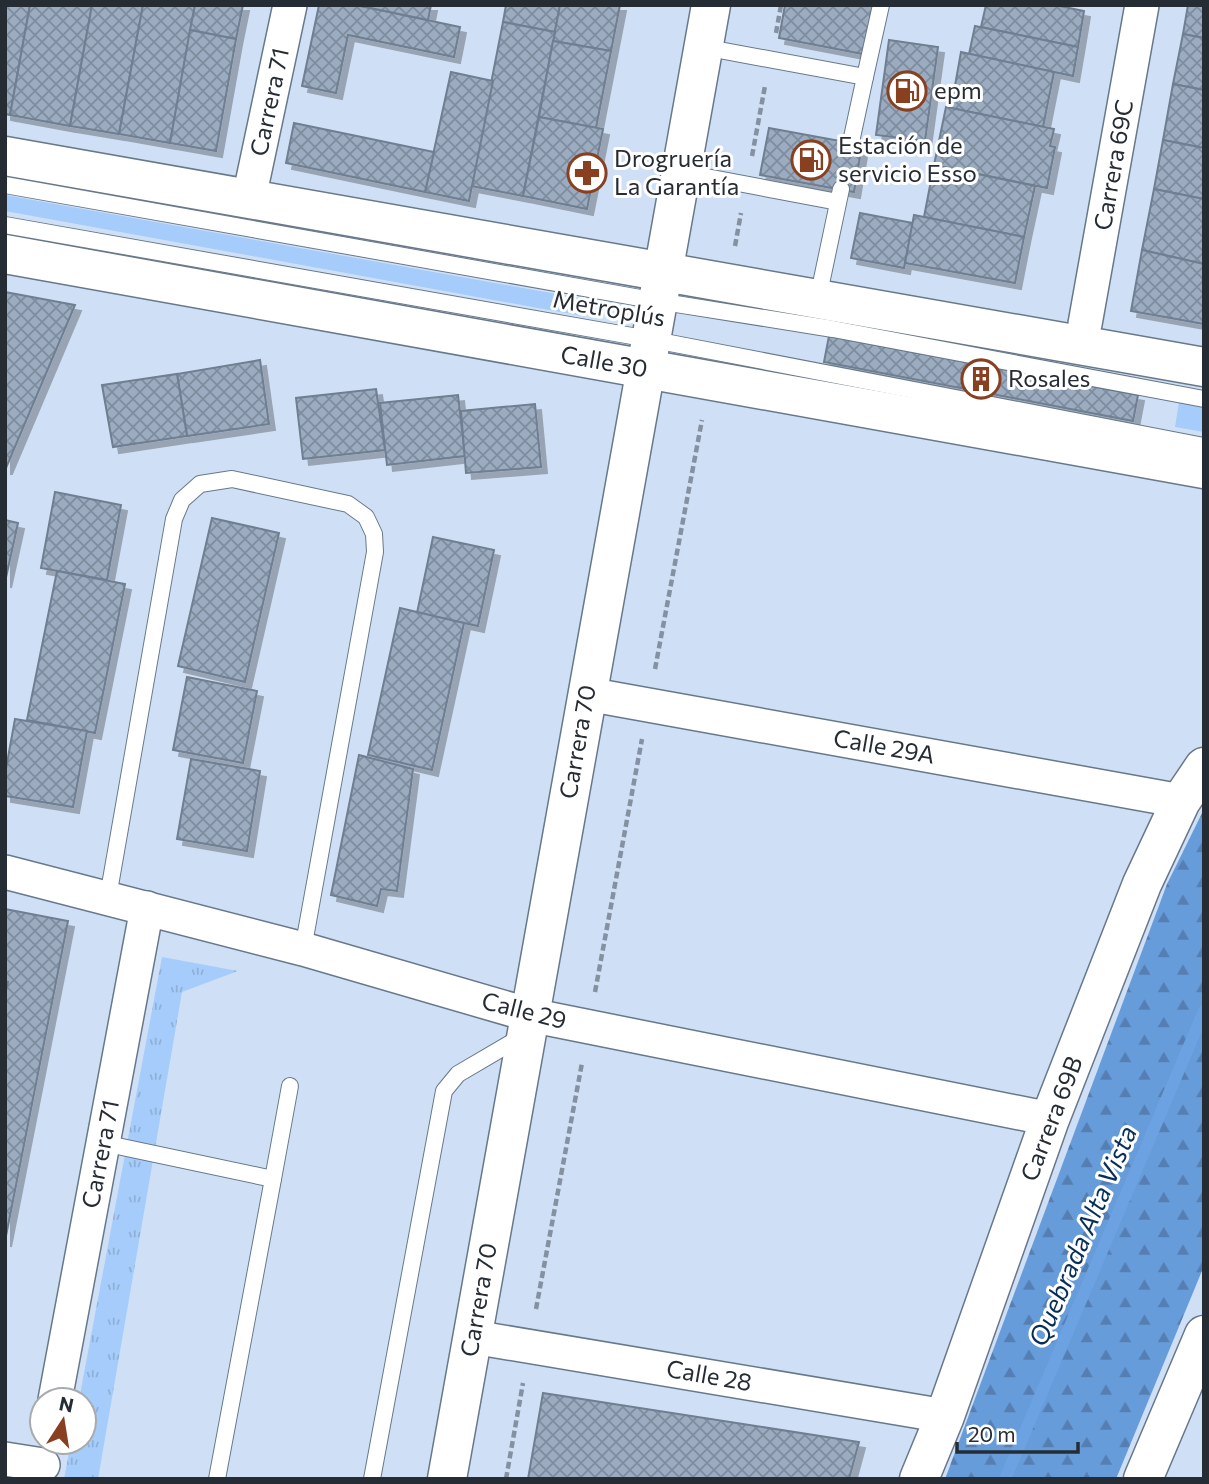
<svg xmlns="http://www.w3.org/2000/svg" width="1209" height="1484" font-family="Commissioner,sans-serif">
<style>
.grass{fill:#a5ccfa}
.forest{fill:url(#forest-firs)}
.park{fill:url(#park-tufts)}
.lines{fill:none;stroke-linecap:round;stroke-linejoin:round}
.stream{stroke:#6ca2e1;stroke-width:12}
.building{fill:url(#building-cross-hatch);stroke:#6f7e91;stroke-width:2;filter:url(#shadow)}
.service-casing{stroke:#68788a;stroke-width:18}
.minor-casing{stroke:#68788a;stroke-width:36}
.tertiary-casing{stroke:#68788a;stroke-width:41}
.secondary-casing{stroke:#68788a;stroke-width:41}
.path{stroke:#8591a1;stroke-width:4.5;stroke-dasharray:7 3.5;stroke-linecap:butt}
.service{stroke:#fff;stroke-width:16}
.minor{stroke:#fff;stroke-width:33}
.tertiary{stroke:#fff;stroke-width:38}
.secondary{stroke:#fff;stroke-width:38}
.labels{text-anchor:middle;stroke-width:6;stroke-linejoin:round;paint-order:stroke}
.poi-label{font-size:24px;fill:#262c34;stroke:#fff;text-anchor:start}
.street-label{font-size:24px;fill:#262c34;stroke:#fff}
.water-label{font-size:26px;font-style:italic;fill:#072e56;stroke:#fff}
</style>
<defs>
<pattern id="forest-firs" width="22" height="20" patternUnits="userSpaceOnUse" patternTransform="scale(1.75)"><rect width="22" height="20" fill="#679cdb"/><path d="M5 1l3.5 6h-7zM16 11l3.5 6h-7z" fill="#557fb2"/></pattern>
<pattern id="park-tufts" width="24" height="20" patternUnits="userSpaceOnUse" patternTransform="scale(1.75)"><rect width="24" height="20" fill="#a5ccfa"/><path d="M3 7l-1-3M5 7V3M7 7l1-3M15 17l-1-3M17 17v-4M19 17l1-3" fill="none" stroke="#8eafd7"/></pattern>
<pattern id="building-cross-hatch" width="8" height="8" patternUnits="userSpaceOnUse" patternTransform="scale(1.75)"><rect width="8" height="8" fill="#9bacc0"/><path d="M0 0l8 8M0 8l8-8" fill="none" stroke="#7e8c9d"/></pattern>
<filter id="shadow"><feDropShadow dx="6" dy="6" stdDeviation="0" flood-color="#0004"/></filter>
</defs>
<rect width="100%" height="100%" fill="#cfe0f6"/>
<g class="grass">
<polygon points="5,195 584,299 582,316 5,211"/>
<polygon points="1179,402 1204,406 1204,432 1175,427"/>
</g>
<polygon class="forest" points="1204,809 1204,1266 1116,1479 945,1479 1167,884"/>
<polygon class="park" points="162,957 238,971 182,992 98,1479 64,1479 71,1442 84,1442 84,1400 79,1400"/>
<g class="lines">
<polyline class="stream" points="1005,1479 1204,1011"/>
</g>
<g class="building">
<polygon points="5,5 30,5 10,115 5,114"/>
<polygon points="30,5 92,5 70,126 10,115"/>
<polygon points="92,5 143,5 119,134 70,126"/>
<polygon points="143,5 195,5 170,143 119,134"/>
<polygon points="195,5 243,5 236,39 190,30"/>
<polygon points="319,5 356,5 460,27 454,57 348,35 336,93 302,86"/>
<polygon points="356,5 431,5 428,20"/>
<polygon points="506,5 560,5 555,32 503,22"/>
<polygon points="560,5 620,5 611,51 553,41"/>
<polygon points="785,5 877,6 868,55 779,38"/>
<polygon points="986,5 1055,5 1084,11 1078,47 981,27"/>
<polygon points="1188,5 1204,5 1204,38 1183,34"/>
<polygon points="503,22 555,32 523,196 471,186"/>
<polygon points="975,26 1078,47 1073,76 969,54"/>
<polygon points="190,30 236,39 216,151 170,143"/>
<polygon points="1183,34 1204,38 1204,90 1173,84"/>
<polygon points="889,40 938,47 925,141 876,135"/>
<polygon points="553,41 611,51 596,128 539,117"/>
<polygon points="961,52 1054,72 1043,127 951,108"/>
<polygon points="451,72 493,81 469,201 425,192"/>
<polygon points="1173,84 1204,90 1204,148 1163,140"/>
<polygon points="946,107 1054,129 1050,146 1055,147 1047,188 934,165"/>
<polygon points="539,117 603,129 587,209 523,196"/>
<polygon points="294,123 434,152 425,192 286,163"/>
<polygon points="769,128 862,145 854,192 760,175"/>
<polygon points="1163,140 1204,148 1204,199 1154,189"/>
<polygon points="934,165 1035,186 1024,237 924,217"/>
<polygon points="1154,189 1204,199 1204,264 1142,250"/>
<polygon points="860,213 913,223 904,268 851,258"/>
<polygon points="914,215 1024,237 1015,283 905,263"/>
<polygon points="1142,250 1204,264 1204,324 1131,311"/>
<polygon points="5,292 75,305 6,468 5,468"/>
<polygon points="829,336 1138,395 1133,421 824,362"/>
<polygon points="260,360 269,424 187,436 177,374"/>
<polygon points="177,374 187,436 113,447 102,385"/>
<polygon points="376,389 385,450 303,459 296,398"/>
<polygon points="458,395 465,456 387,465 380,403"/>
<polygon points="535,404 541,467 466,473 461,411"/>
<polygon points="55,492 121,505 107,580 41,568"/>
<polygon points="212,518 279,533 245,682 178,666"/>
<polygon points="5,520 18,523 5,582"/>
<polygon points="433,537 494,550 478,626 417,613"/>
<polygon points="57,571 125,584 95,733 27,720"/>
<polygon points="400,608 464,623 432,770 368,755"/>
<polygon points="187,677 257,691 243,763 173,750"/>
<polygon points="15,719 87,731 73,807 5,796 5,774"/>
<polygon points="359,755 413,769 397,891 381,889 377,906 331,895"/>
<polygon points="191,759 260,771 247,851 177,839"/>
<polygon points="5,909 68,921 5,1241 5,995 8,982 5,981"/>
<polygon points="543,1393 859,1442 849,1479 528,1479"/>
</g>
<g class="lines">
<g class="service-casing">
<g id="service">
<polyline points="703,47 865,77 851,142"/>
<polyline points="865,77 881,5"/>
<polyline points="680,172 838,202"/>
<polyline points="5,185 657,301 833,329 1204,399"/>
<polyline points="5,225 649,339 1204,446"/>
<polyline points="818,298 841,189"/>
<polyline points="108,897 174,519 182,500 200,484 232,479 348,504 366,517 374,534 375,552 303,949"/>
<polyline points="103,1143 273,1179 217,1479"/>
<polyline points="273,1179 290,1086"/>
<polyline points="372,1479 444,1091 458,1074 521,1037"/>
</g>
</g>
<g class="minor-casing">
<g id="minor">
<polyline points="249,198 290,5"/>
<polyline points="1085,324 1142,5"/>
<polyline points="587,694 1181,801"/>
<polyline points="5,872 303,949 530,1015 1050,1119"/>
<polyline points="473,1337 945,1416"/>
<polyline points="55,1400 147,908"/>
<polyline points="5,1459 43,1465"/>
</g>
</g>
<g class="tertiary-casing">
<g id="tertiary">
<polyline points="919,1479 945,1416 1050,1119 1142,884 1181,801 1204,767"/>
<polyline points="1143,1479 1204,1335"/>
</g>
</g>
<g class="secondary-casing">
<g id="secondary">
<polyline points="5,156 1204,367"/>
<polyline points="5,254 1204,469"/>
<polyline points="447,1479 711,5"/>
</g>
</g>
<g class="path">
<polyline points="776,33 781,5"/>
<polyline points="752,156 765,86"/>
<polyline points="735,246 741,213"/>
<polyline points="655,669 702,420"/>
<polyline points="595,992 642,739"/>
<polyline points="536,1309 582,1063"/>
<polyline points="506,1479 523,1383"/>
</g>
<use href="#service" class="service"/>
<use href="#minor" class="minor"/>
<use href="#tertiary" class="tertiary"/>
<use href="#secondary" class="secondary"/>
</g>
<defs>
<g id="fuel-ring" transform="scale(2.0125)"><circle r="9.5" fill="#fff" stroke="#884020" stroke-width="1.5"/><path d="M-5.5-6h7V0h2V4h1.3V-2.5L3-4.5l.8-.8L6-3V5H2.5V1h-1V6h-7ZM-4.2-4.7v3.2H.2V-4.7Z" fill="#884020"/></g>
<g id="pharmacy-ring" transform="scale(2.0125)"><circle r="9.5" fill="#fff" stroke="#884020" stroke-width="1.5"/><path d="M-2-6h4v4h4v4h-4v4h-4v-4h-4v-4h4Z" fill="#884020"/></g>
<g id="building-ring" transform="scale(2.0125)"><circle r="9.5" fill="#fff" stroke="#884020" stroke-width="1.5"/><path d="M-4-6H4V6H1V3H-1V6H-4ZM-2.5-4.3h1.7v1.8h-1.7ZM.8-4.3h1.7v1.8H.8ZM-2.5-1h1.7V.8h-1.7ZM.8-1h1.7V.8H.8Z" fill="#884020"/></g>
</defs>
<g fill-rule="evenodd">
<use href="#fuel-ring" x="907" y="91"/>
<use href="#fuel-ring" x="811" y="160"/>
<use href="#pharmacy-ring" x="587" y="173"/>
<use href="#building-ring" x="981" y="379"/>
</g>
<g class="labels">
<g class="poi-label">
<text x="934" y="99">epm</text>
<text x="838" y="154">Estación de<tspan x="838" dy="28">servicio Esso</tspan></text>
<text x="614" y="167">Drogruería<tspan x="614" dy="28">La Garantía</tspan></text>
<text x="1008" y="387">Rosales</text>
</g>
<g class="street-label">
<text transform="translate(270 102) rotate(-78)" y="8">Carrera 71</text>
<text transform="translate(1114 165) rotate(-80)" y="8">Carrera 69C</text>
<text transform="translate(609 309) rotate(10)" y="8">Metroplús</text>
<text transform="translate(604 362) rotate(10)" y="8">Calle 30</text>
<text transform="translate(578 742) rotate(-80)" y="8">Carrera 70</text>
<text transform="translate(884 747) rotate(10)" y="8">Calle 29A</text>
<text transform="translate(524 1011) rotate(14)" y="8">Calle 29</text>
<text transform="translate(1052 1119) rotate(-69)" y="8">Carrera 69B</text>
<text transform="translate(101 1154) rotate(-79)" y="8">Carrera 71</text>
<text transform="translate(479 1300) rotate(-80)" y="8">Carrera 70</text>
<text transform="translate(709 1376) rotate(10)" y="8">Calle 28</text>
</g>
<g class="water-label">
<text transform="translate(1083 1236) rotate(-67)" y="9">Quebrada Alta Vista</text>
</g>
</g>
<rect width="1209" height="1484" fill="none" stroke="#262c34" stroke-width="14"/>
<g transform="translate(63 1421) rotate(12)"><circle r="33" fill="#ffffff" stroke="#a8abae" stroke-width="2"/>
<path d="M0-5L12 26L0 18L-12 26Z" fill="#884020"/>
<text y="-10" font-size="19" font-weight="bold" text-anchor="middle" fill="#262c34">N</text>
</g>
<path d="M957 1442v10h121v-10" fill="none" stroke="#262c34" stroke-width="3.5"/>
<text x="968" y="1442" font-size="21" fill="#262c34" stroke="#ffffff" stroke-width="5" paint-order="stroke">20 m</text>
</svg>
